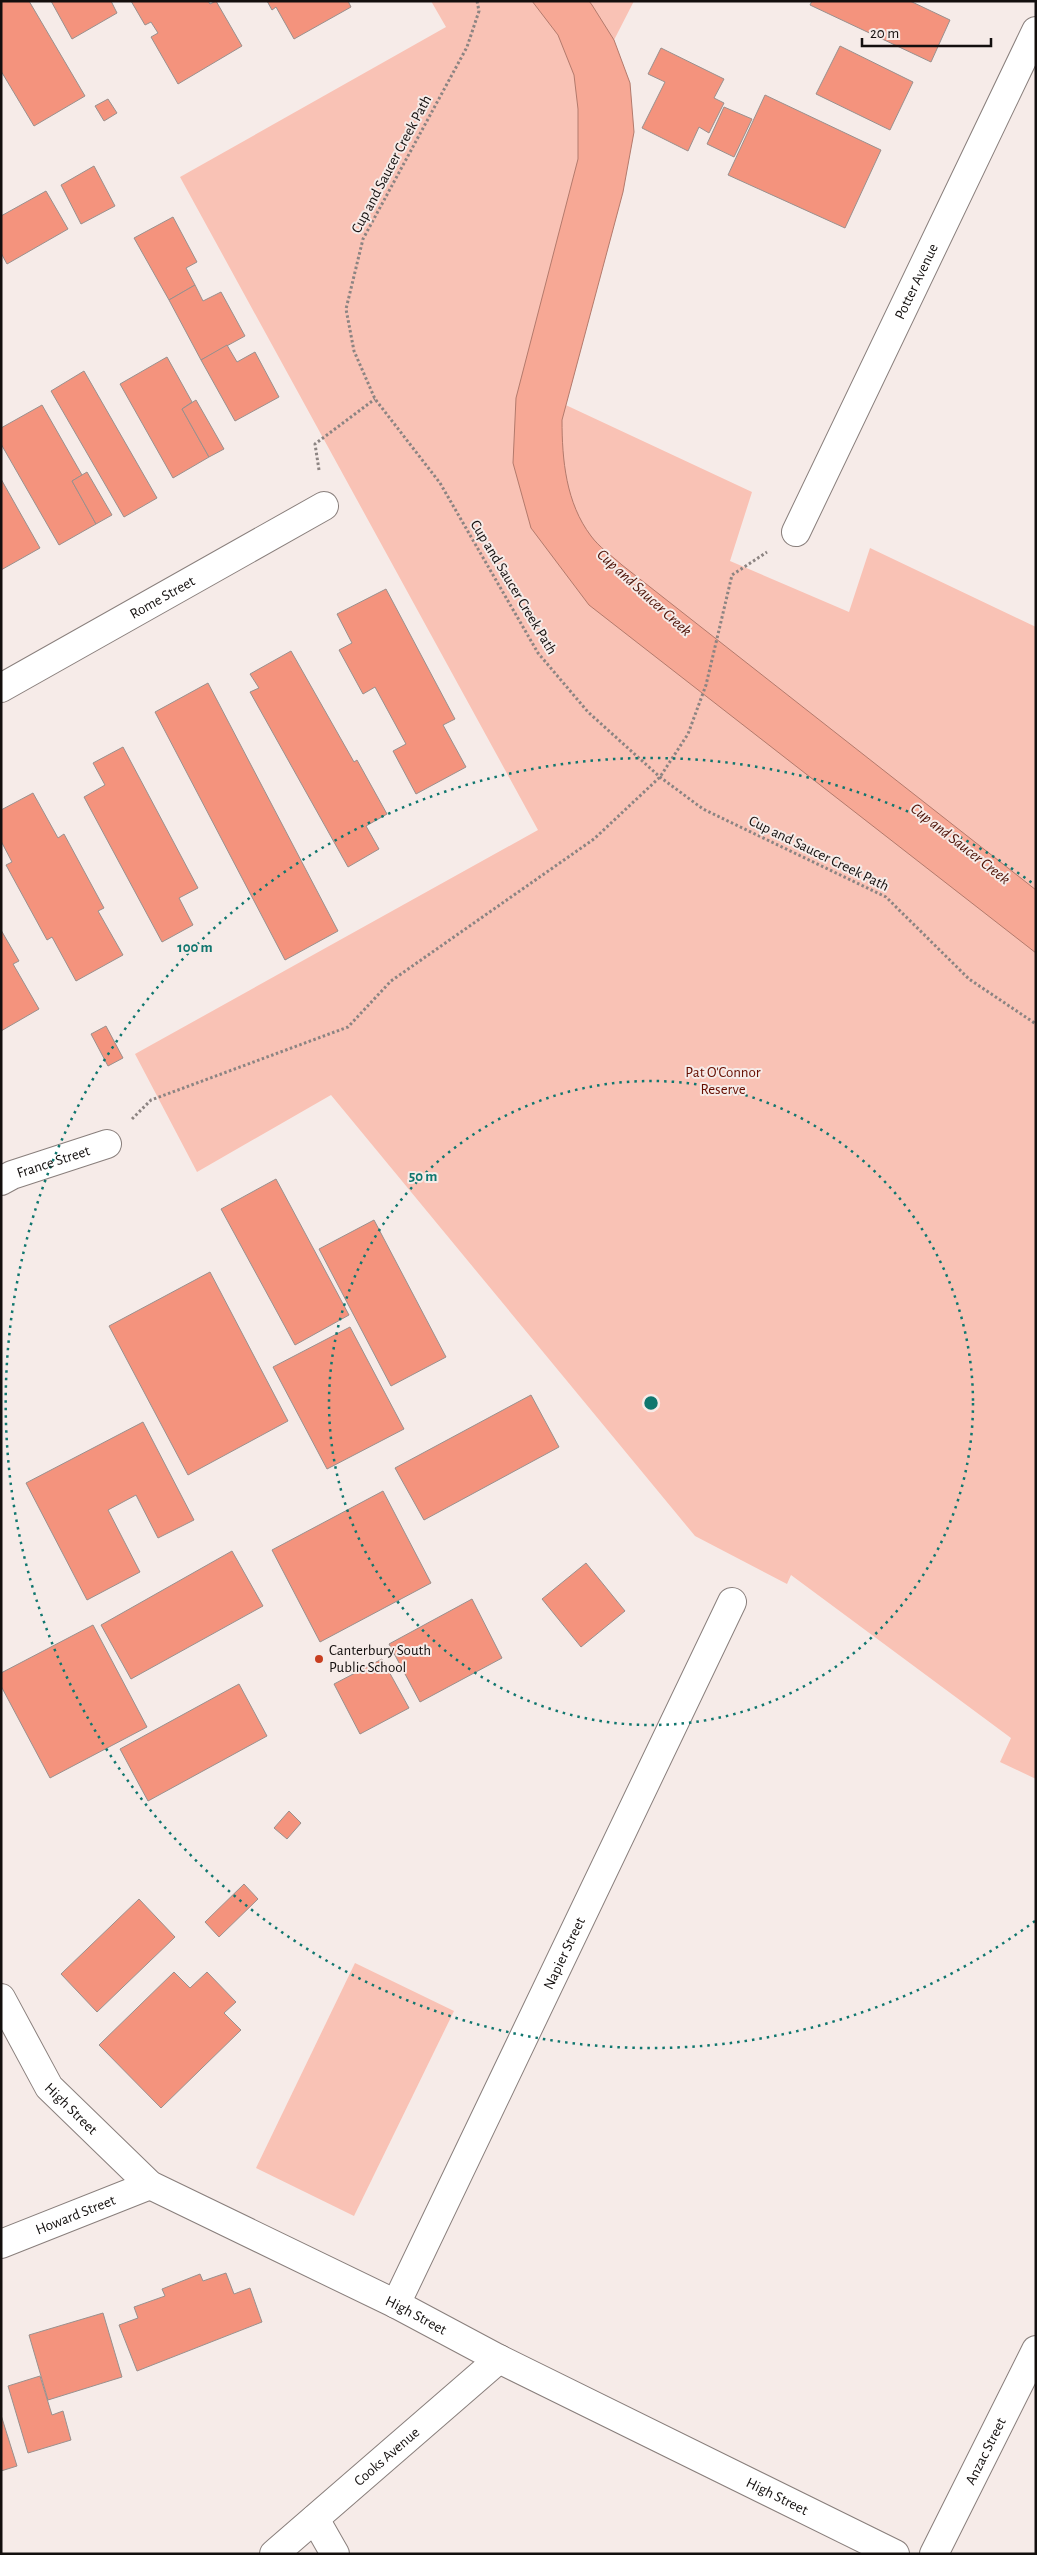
<svg xmlns="http://www.w3.org/2000/svg" width="1037" height="2555" font-family="'Alegreya Sans',sans-serif">
<style>
.green{fill:#f9c2b5}
.water{fill:#f7a895;stroke:#b37a6c}
.building{fill:#f4937d;stroke:#9a908d}
.lines{fill:none;stroke-linecap:round;stroke-linejoin:round}
.street-casing{stroke:#897f7c;stroke-width:30}
.path{stroke:#8c8482;stroke-width:3;stroke-dasharray:2.5 2.5;stroke-linecap:butt}
.street{stroke:#fff;stroke-width:28}
.ring{fill:none;stroke:#0f766e;stroke-width:2.5;stroke-dasharray:2.5 5}
.poi-dot{fill:#c83e20;stroke:#f6ebe8;stroke-width:2}
.labels{text-anchor:middle;stroke-width:4;stroke-linejoin:round;paint-order:stroke}
.street-label{font-size:15px;fill:#130f0e;stroke:#f6ebe8}
.park-label{font-size:15px;fill:#650e00;stroke:#f6ebe8}
.poi-label{font-size:15px;fill:#130f0e;stroke:#f6ebe8;text-anchor:start}
.water-label{font-size:16px;font-style:italic;fill:#4c1105;stroke:#f6ebe8}
.centre{fill:#0f766e;stroke:#f6ebe8;stroke-width:2.5}
.ring-label{font-size:15px;text-anchor:middle;font-weight:bold;fill:#0f766e;stroke:#f6ebe8;stroke-width:4;stroke-linejoin:round;paint-order:stroke}
</style>
<rect width="100%" height="100%" fill="#f6ebe8"/>
<g class="green">
<polygon points="431,1 634,1 614,40 581,77 585,158 525,386 752,492 730,561 849,612 870,548 1036,627 1036,1779 1000,1762 1011,1738 791,1575 787,1584 695,1536 331,1095 197,1172 135,1054 538,830 180,177 446,27"/>
<polygon points="355,1963 454,2011 354,2216 256,2168"/>
</g>
<path class="water" d="M532,1h57l3,4 22,35 16,43 4,49 -11,60 -61,228c0,40 4,83 29,116 8,11 21,20 31,29l414,325v63l-447,-348 -58,-77 -18,-65 3,-65 62,-239v-50l-4,-34 -16,-40z"/>
<g class="building">
<polygon points="1,1 29,1 85,96 34,126 1,71"/>
<polygon points="51,1 111,1 117,13 72,39"/>
<polygon points="131,1 208,1 210,4 216,1 242,46 178,84 151,37 158,33 151,22 145,25"/>
<polygon points="267,1 348,1 351,7 294,39 276,7 272,10"/>
<polygon points="812,1 910,1 950,20 931,62 810,5"/>
<polygon points="840,46 913,82 890,130 816,94"/>
<polygon points="661,48 724,79 714,98 724,103 709,133 699,127 688,151 642,128 665,82 648,74"/>
<polygon points="765,95 881,150 845,228 728,175"/>
<polygon points="108,99 117,113 104,121 95,106"/>
<polygon points="724,107 752,119 734,157 707,144"/>
<polygon points="94,166 115,206 81,224 61,185"/>
<polygon points="46,191 68,229 7,264 1,253 1,216"/>
<polygon points="173,217 197,262 186,268 195,285 169,300 134,238"/>
<polygon points="195,285 203,301 221,292 245,336 201,360 169,300"/>
<polygon points="227,345 237,362 255,352 279,397 235,421 201,360"/>
<polygon points="167,357 192,402 182,409 209,457 173,478 120,384"/>
<polygon points="84,371 157,498 124,517 51,391"/>
<polygon points="196,400 224,449 209,457 182,409"/>
<polygon points="42,405 82,475 72,481 96,524 59,545 1,444 1,428"/>
<polygon points="87,472 112,515 96,524 72,481"/>
<polygon points="1,479 40,548 1,570"/>
<polygon points="386,589 455,719 443,725 466,767 416,794 393,751 406,744 375,687 363,694 339,650 352,643 337,614"/>
<polygon points="291,651 354,762 357,760 387,814 366,826 379,849 348,867 250,692 259,688 250,674"/>
<polygon points="208,683 338,931 285,960 155,712"/>
<polygon points="123,747 198,888 179,898 193,925 162,942 84,797 105,785 93,763"/>
<polygon points="33,793 58,838 64,834 104,908 98,911 123,955 76,981 52,937 47,940 6,865 12,862 1,841 1,810"/>
<polygon points="1,930 19,961 13,964 39,1009 1,1031"/>
<polygon points="106,1026 123,1058 108,1066 91,1034"/>
<polygon points="276,1179 349,1315 295,1345 221,1209"/>
<polygon points="374,1220 446,1357 391,1386 319,1249"/>
<polygon points="210,1272 288,1421 188,1475 109,1326"/>
<polygon points="350,1327 404,1429 327,1469 273,1367"/>
<polygon points="531,1395 559,1447 424,1520 395,1468"/>
<polygon points="143,1422 194,1520 158,1538 136,1495 108,1510 140,1572 87,1600 26,1483"/>
<polygon points="383,1491 431,1583 320,1642 272,1550"/>
<polygon points="232,1551 263,1606 131,1679 101,1625"/>
<polygon points="586,1563 625,1611 581,1647 542,1599"/>
<polygon points="472,1599 502,1658 420,1702 389,1644"/>
<polygon points="93,1625 147,1727 50,1778 1,1686 1,1673"/>
<polygon points="382,1659 409,1708 360,1734 334,1684"/>
<polygon points="239,1684 267,1736 148,1801 120,1749"/>
<polygon points="289,1811 301,1823 287,1839 274,1828"/>
<polygon points="244,1884 258,1899 219,1937 205,1922"/>
<polygon points="139,1899 175,1937 97,2012 61,1974"/>
<polygon points="174,1972 190,1988 207,1972 236,2002 224,2013 241,2030 161,2108 99,2045"/>
<polygon points="226,2273 234,2294 250,2288 262,2322 137,2371 119,2325 138,2318 134,2307 165,2296 162,2289 200,2274 203,2281"/>
<polygon points="103,2313 122,2377 48,2400 29,2335"/>
<polygon points="40,2376 52,2415 63,2411 71,2440 28,2453 8,2386"/>
<polygon points="1,2415 17,2466 1,2471"/>
</g>
<g class="lines">
<g class="street-casing">
<g id="street">
<path id="s1" d="M796,532l240,-501"/>
<path id="s2" d="M1,688l323,-182"/>
<path id="s3" d="M1,1181l11,-6 95,-31"/>
<path id="s4" d="M1,1998l48,89 101,98 246,119 103,55 396,195"/>
<path id="s5" d="M1,2244l149,-59"/>
<path id="s6" d="M396,2304l336,-702"/>
<polyline points="315,2519 335,2554"/>
<path id="s7" d="M274,2554l225,-195"/>
<path id="s8" d="M934,2554l102,-204"/>
</g>
</g>
<g class="path">
<polyline points="477,1 479,11 467,47 363,239 346,309 354,351 375,399 440,483 538,653 588,712 660,777 703,809 886,897 969,979 1036,1024"/>
<polyline points="319,470 315,444 375,399"/>
<polyline points="132,1119 151,1100 348,1027 391,981 594,839 660,777 688,734 706,685 732,575 767,552"/>
</g>
<use href="#street" class="street"/>
</g>
<g class="ring">
<circle cx="651" cy="1403" r="322"/>
<path d="M1035 1921A645 645 0 1 1 1035 885"/>
</g>
<circle class="poi-dot" cx="319" cy="1659" r="5"/>
<g class="labels">
<g class="street-label">
<text transform="translate(391 164) rotate(-62)" y="5">Cup and Saucer Creek Path</text>
<text dy="5" stroke="none"><textPath href="#s1" startOffset="278">Potter Avenue</textPath></text>
<text transform="translate(514 587) rotate(59)" y="5">Cup and Saucer Creek Path</text>
<text dy="5" stroke="none"><textPath href="#s2" startOffset="185">Rome Street</textPath></text>
<text transform="translate(819 853) rotate(26)" y="5">Cup and Saucer Creek Path</text>
<text dy="5" stroke="none"><textPath href="#s3" startOffset="56">France Street</textPath></text>
<text dy="5" stroke="none"><textPath href="#s6" startOffset="389">Napier Street</textPath></text>
<text dy="5" stroke="none"><textPath href="#s4" startOffset="132">High Street</textPath></text>
<text dy="5" stroke="none"><textPath href="#s5" startOffset="80">Howard Street</textPath></text>
<text dy="5" stroke="none"><textPath href="#s4" startOffset="538">High Street</textPath></text>
<text dy="5" stroke="none"><textPath href="#s8" startOffset="115">Anzac Street</textPath></text>
<text dy="5" stroke="none"><textPath href="#s7" startOffset="149">Cooks Avenue</textPath></text>
<text dy="5" stroke="none"><textPath href="#s4" startOffset="942">High Street</textPath></text>
</g>
<g class="park-label">
<text x="723" y="1077">Pat O'Connor<tspan x="723" dy="17">Reserve</tspan></text>
</g>
<g class="poi-label">
<text x="329" y="1655">Canterbury South<tspan x="329" dy="17">Public School</tspan></text>
</g>
<g class="water-label">
<text transform="translate(645 592) rotate(42)" y="6">Cup and Saucer Creek</text>
<text transform="translate(961 843) rotate(38)" y="6">Cup and Saucer Creek</text>
</g>
</g>
<circle cx="651" cy="1403" r="8" class="centre"/>
<g class="ring-label">
<text x="195" y="952">100 m</text>
<text x="423" y="1181">50 m</text>
</g>
<rect width="1037" height="2555" fill="none" stroke="#130f0e" stroke-width="5"/>
<path d="M862 38v8h129v-8" fill="none" stroke="#130f0e" stroke-width="2.5"/>
<text x="870" y="38" font-size="15" fill="#130f0e" stroke="#f6ebe8" stroke-width="4" paint-order="stroke">20 m</text>
</svg>
